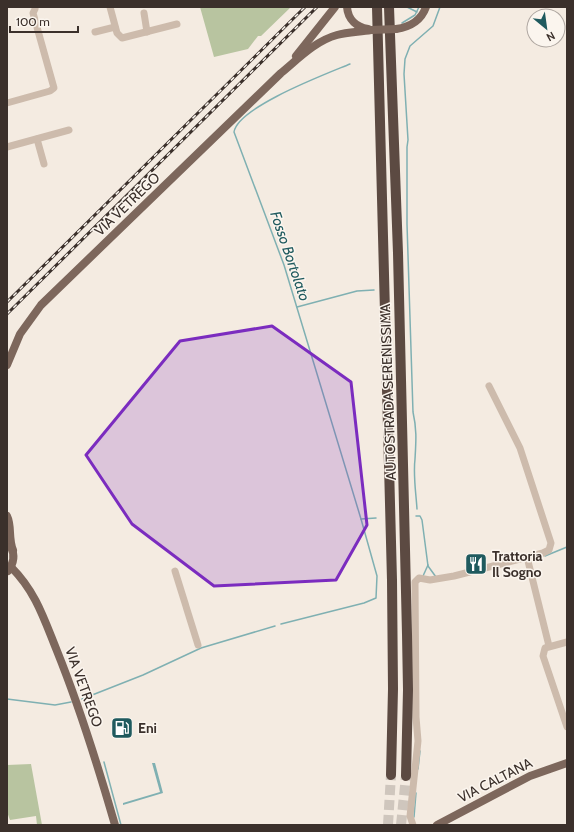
<svg xmlns="http://www.w3.org/2000/svg" width="574" height="832" viewBox="0 0 574 832" font-family="Cabin,sans-serif">
<style>
.green{fill:#b8c4a0}
.water{fill:#7fb0b2}
.lines{fill:none;stroke-linecap:round;stroke-linejoin:round}
.stream{stroke:#7fb0b2;stroke-width:1.5}
.highway-tunnel{stroke:#cfc6bd;stroke-width:10;stroke-dasharray:10 5;stroke-linecap:butt}
.minor{stroke:#cdbbac;stroke-width:7}
.major{stroke:#7d675c;stroke-width:8}
.highway{stroke:#5c4a42;stroke-width:10}
.rail-casing{stroke:#3b302b;stroke-width:3}
.rail{stroke:#fbf5ee;stroke-width:1.5;stroke-dasharray:4.5;stroke-linecap:butt}
.major-bridge{stroke:#7d675c;stroke-width:8}
.marked{fill:#7b2cbf;fill-opacity:0.2;stroke:#7b2cbf;stroke-width:3;stroke-linejoin:round}
.labels{text-anchor:middle;dominant-baseline:central;stroke-width:3;stroke-linejoin:round;paint-order:stroke}
.street-label{font-size:14px;fill:#3b302b;stroke:#fbf5ee}
.poi-label{font-size:14px;font-weight:bold;fill:#3b302b;stroke:#fbf5ee;text-anchor:start}
.water-label{font-size:15px;font-style:italic;fill:#1f5a5e;stroke:#fbf5ee}
</style>
<rect width="100%" height="100%" fill="#f4ebe1"/>
<g class="green">
<polygon points="200,7 291,7 261,36 258,36 248,49 214,57"/>
<polygon points="31,764 42,825 37,825 36,816 10,820 7,812 7,765"/>
</g>
<polygon class="water" points="152,763 155,763 163,793 123,805 123,803 160,792"/>
<g class="lines">
<g class="stream">
<polyline points="407,7 417,12"/>
<polyline points="402,23 415,15 419,7"/>
<path d="M350 64C326 74 238 107 234 132L284 265 361 519"/>
<polyline points="297,307 357,291 374,290"/>
<path d="M417 509C416 493 413 475 415 459 416 441 417 430 413 412L407 224V147L408 140 404 74 405 59 410 46 433 26 440 7"/>
<polyline points="416,516 420,516 422,520 428,566 436,577"/>
<polyline points="545,556 567,547"/>
<polyline points="423,576 428,565"/>
<polyline points="281,624 364,603 376,598 377,576 361,519 376,518"/>
<polyline points="7,699 55,705 71,702"/>
<polyline points="82,699 143,675 201,648 275,626"/>
<polyline points="104,762 121,825"/>
<polyline points="418,769 420,751"/>
<polyline points="414,817 416,793"/>
</g>
<g class="highway-tunnel">
<polyline points="388,825 391,775"/>
<polyline points="401,825 406,776"/>
</g>
<g class="minor">
<polyline points="110,7 117,33 122,38 177,24"/>
<polyline points="144,13 147,32"/>
<polyline points="95,32 115,27"/>
<polyline points="7,103 50,91 54,88 33,13 35,9"/>
<polyline points="37,139 44,164"/>
<polyline points="7,147 69,130"/>
<polyline points="527,557 549,646"/>
<polyline points="175,571 198,645"/>
<polyline points="567,642 545,648 543,656 567,727"/>
<polyline points="413,825 410,816 418,741 416,717 415,582 419,578 430,580 454,576 543,553 549,550 551,543 520,448 489,386"/>
</g>
<g class="major">
<path d="M347 7C348 20 357 27 368 29"/>
<path d="M396 29C410 27 421 21 426 7"/>
<polyline points="296,56 335,7"/>
<path d="M7 365 20 334 41 305 281 73C298 59 315 41 337 35 348 32 360 32 371 30"/>
<path d="M7 516C12 526 8 538 13 550"/>
<path d="M11 567C36 592 44 619 57 651 80 708 98 766 115 825"/>
<path d="M8 571C14 563 15 555 11 547"/>
<polyline points="437,825 530,776 567,763"/>
</g>
<g class="highway">
<polyline points="377,7 392,580 393,689 391,775"/>
<polyline points="389,7 398,253 407,634 408,690 406,776"/>
</g>
<g class="rail-casing">
<g id="rail">
<polyline points="7,302 305,7"/>
<polyline points="7,314 317,7"/>
</g>
</g>
<use href="#rail" class="rail"/>
<polyline class="major-bridge" points="371,30 396,29"/>
</g>
<path class="marked" d="M272 326 351 382 367 525 336 580 214 586 132 524 86 455 180 341Z"/>
<defs>
<g id="restaurant-square" transform="scale(1.15)"><rect x="-9" y="-9" width="18" height="18" rx="4" fill="#1f5a5e" stroke="#fbf5ee"/><path d="M-5-6h1v4h1v-4h1v4h1v-4h1v5L-1.5 .5V6h-2V.5L-5-1ZM5-6V6H3V1.5H1.5Q1.5-4 5-6Z" fill="#fff"/></g>
<g id="fuel-square" transform="scale(1.15)"><rect x="-9" y="-9" width="18" height="18" rx="4" fill="#1f5a5e" stroke="#fbf5ee"/><path d="M-5.5-6h7V0h2V4h1.3V-2.5L3-4.5l.8-.8L6-3V5H2.5V1h-1V6h-7ZM-4.2-4.7v3.2H.2V-4.7Z" fill="#fff"/></g>
</defs>
<g fill-rule="evenodd">
<use href="#restaurant-square" x="476" y="564"/>
<use href="#fuel-square" x="122" y="728"/>
</g>
<g class="labels">
<g class="street-label">
<text transform="translate(127 204) rotate(-44)">VIA VETREGO</text>
<text transform="translate(388 392) rotate(-92)">AUTOSTRADA SERENISSIMA</text>
<text transform="translate(84 687) rotate(70)">VIA VETREGO</text>
<text transform="translate(495 780) rotate(-27)">VIA CALTANA</text>
</g>
<g class="poi-label">
<text x="492" y="556">Trattoria<tspan x="492" dy="16">Il Sogno</tspan></text>
<text x="138" y="728">Eni</text>
</g>
<g class="water-label">
<text transform="translate(290 256) rotate(71)">Fosso Bortolato</text>
</g>
</g>
<rect width="574" height="832" fill="none" stroke="#3b302b" stroke-width="16"/>
<g transform="translate(546 28) rotate(151)"><circle r="19" fill="#fbf5ee" stroke="#aea6a0"/>
<path d="M0-3L7 15L0 10L-7 15Z" fill="#1f5a5e"/>
<text y="-6" font-size="11" font-weight="bold" text-anchor="middle" fill="#3b302b">N</text>
</g>
<path d="M10 26v6h68v-6" fill="none" stroke="#3b302b" stroke-width="2"/>
<text x="16" y="26" font-size="12" fill="#3b302b" stroke="#fbf5ee" stroke-width="3" paint-order="stroke">100 m</text>
</svg>
